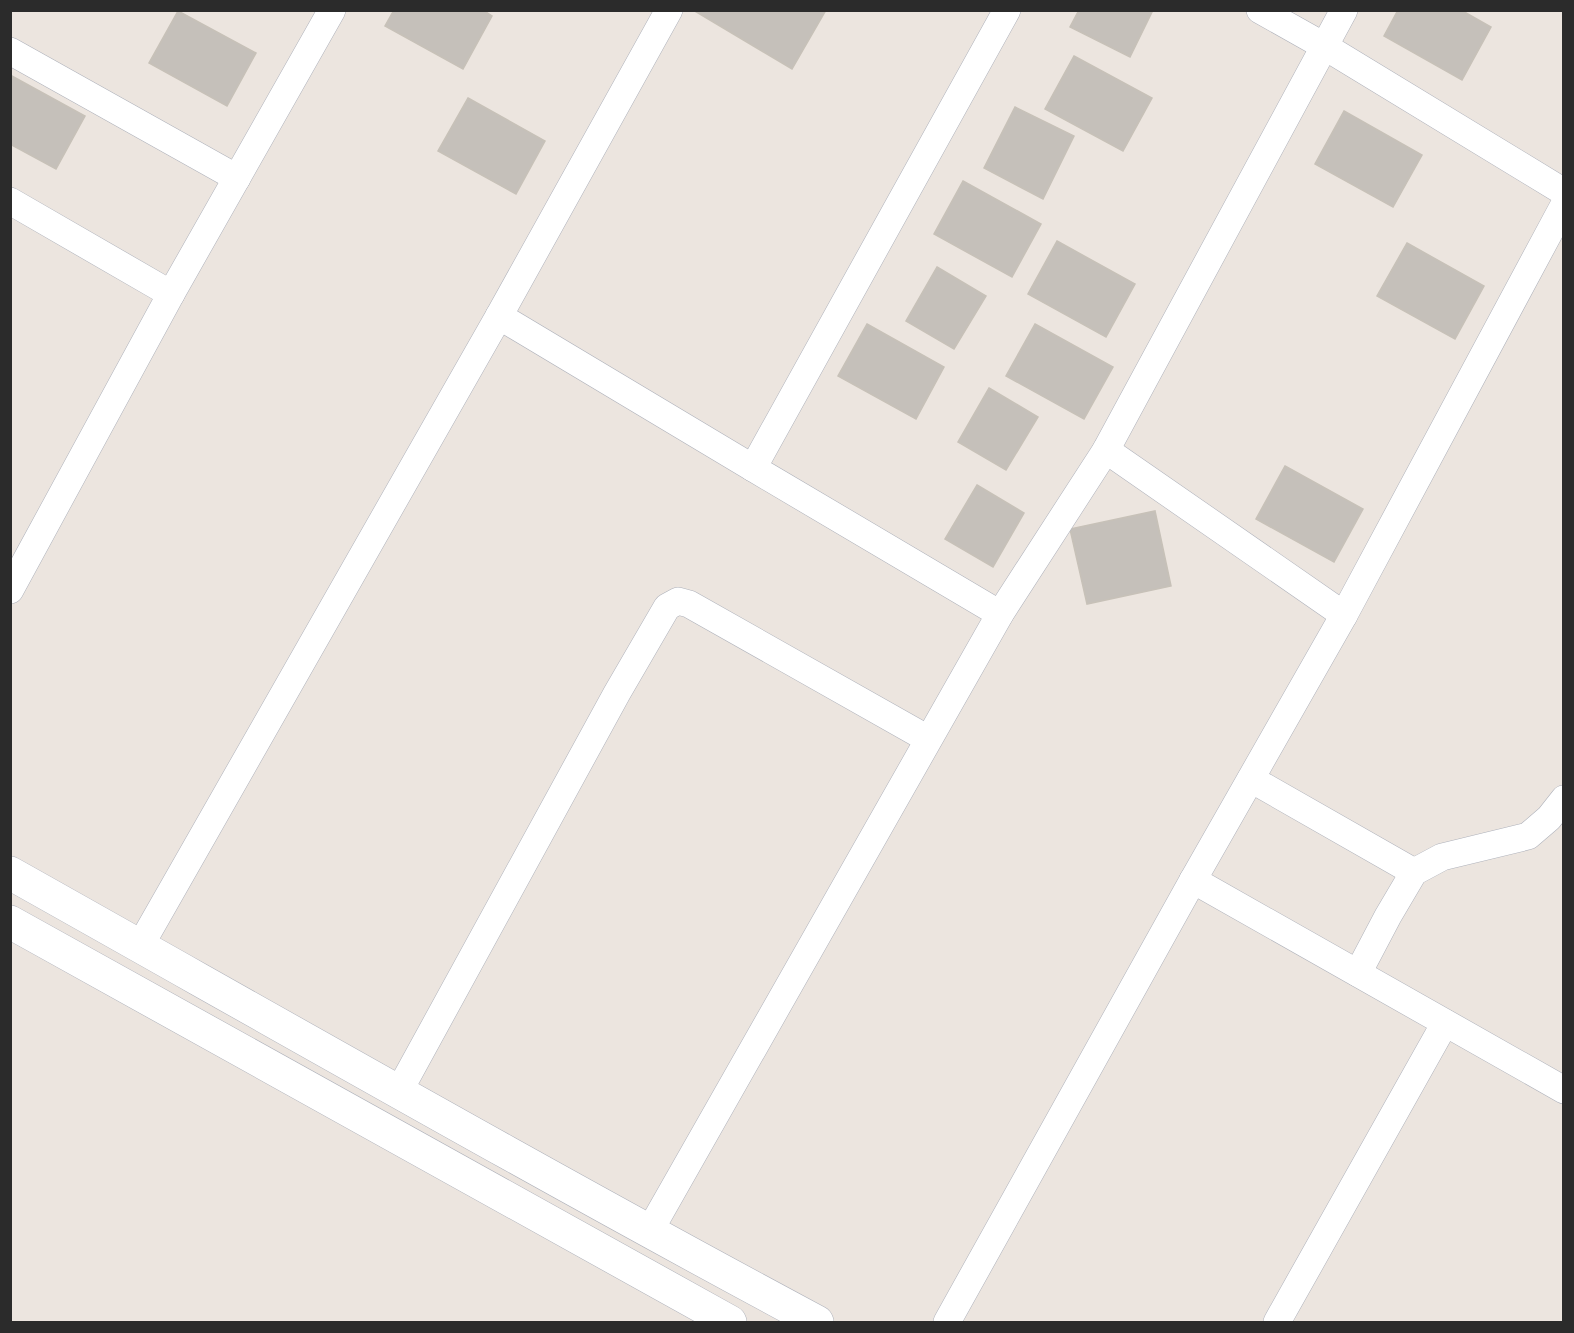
<svg xmlns="http://www.w3.org/2000/svg" width="1574" height="1333" viewBox="0 0 1574 1333" font-family="'Work Sans',sans-serif">
<style>
.building{fill:#c5c0ba;stroke:#c7c1b8;stroke-width:1.5}
.lines{fill:none;stroke-linecap:round;stroke-linejoin:round}
.minor-casing{stroke:#afb2bb;stroke-width:28}
.tertiary-casing{stroke:#afb2bb;stroke-width:34}
.minor{stroke:#fff;stroke-width:27}
.tertiary{stroke:#fff;stroke-width:33}
</style>
<rect width="100%" height="100%" fill="#ece5df"/>
<g class="building">
<polygon points="394,10 483,10 492,16 463,69 385,26"/>
<polygon points="693,10 826,10 792,69"/>
<polygon points="1079,10 1153,10 1130,57 1070,27"/>
<polygon points="1398,10 1461,10 1491,27 1462,80 1384,36"/>
<polygon points="178,11 256,53 227,106 149,63"/>
<polygon points="1074,56 1152,98 1123,151 1045,109"/>
<polygon points="10,75 85,116 56,169 10,144"/>
<polygon points="468,98 545,141 516,194 438,151"/>
<polygon points="1015,107 1074,136 1043,199 984,168"/>
<polygon points="1344,111 1422,155 1393,207 1315,164"/>
<polygon points="963,181 1041,224 1012,277 934,234"/>
<polygon points="1057,241 1135,284 1106,337 1028,294"/>
<polygon points="1407,243 1484,286 1455,339 1377,296"/>
<polygon points="937,267 986,296 954,349 906,321"/>
<polygon points="867,324 944,367 916,419 838,376"/>
<polygon points="1035,324 1113,367 1084,419 1006,376"/>
<polygon points="989,388 1038,417 1006,470 958,442"/>
<polygon points="1285,466 1363,509 1334,562 1256,519"/>
<polygon points="977,485 1024,513 993,567 945,539"/>
<polygon points="1155,511 1171,586 1087,604 1070,529"/>
</g>
<g class="lines">
<g class="minor-casing">
<g id="minor">
<polyline points="1260,10 1324,46 1564,192"/>
<polyline points="10,51 237,178"/>
<polyline points="10,201 171,294"/>
<polyline points="499,316 753,468 1000,614"/>
<polyline points="1106,450 1344,615"/>
<polyline points="753,468 1007,10"/>
<polyline points="10,590 171,294 332,10"/>
<polyline points="1251,779 1414,872"/>
<polyline points="1193,880 1564,1090"/>
<polyline points="140,946 499,316 669,10"/>
<polyline points="1358,973 1388,916 1414,872 1442,857 1528,836 1549,818 1564,799"/>
<polyline points="398,1093 617,693 667,607 678,601 689,604 928,739"/>
<polyline points="649,1232 1000,614 1106,450 1344,10"/>
<polyline points="947,1322 1193,880 1344,615 1564,205"/>
<polyline points="1277,1322 1445,1023"/>
</g>
</g>
<g class="tertiary-casing">
<g id="tertiary">
<path d="M10 873C279 1024 546 1177 817 1322"/>
<polyline points="10,922 730,1322"/>
</g>
</g>
<use href="#minor" class="minor"/>
<use href="#tertiary" class="tertiary"/>
</g>
<rect width="1574" height="1333" fill="none" stroke="#2b2b2b" stroke-width="24"/>
</svg>
